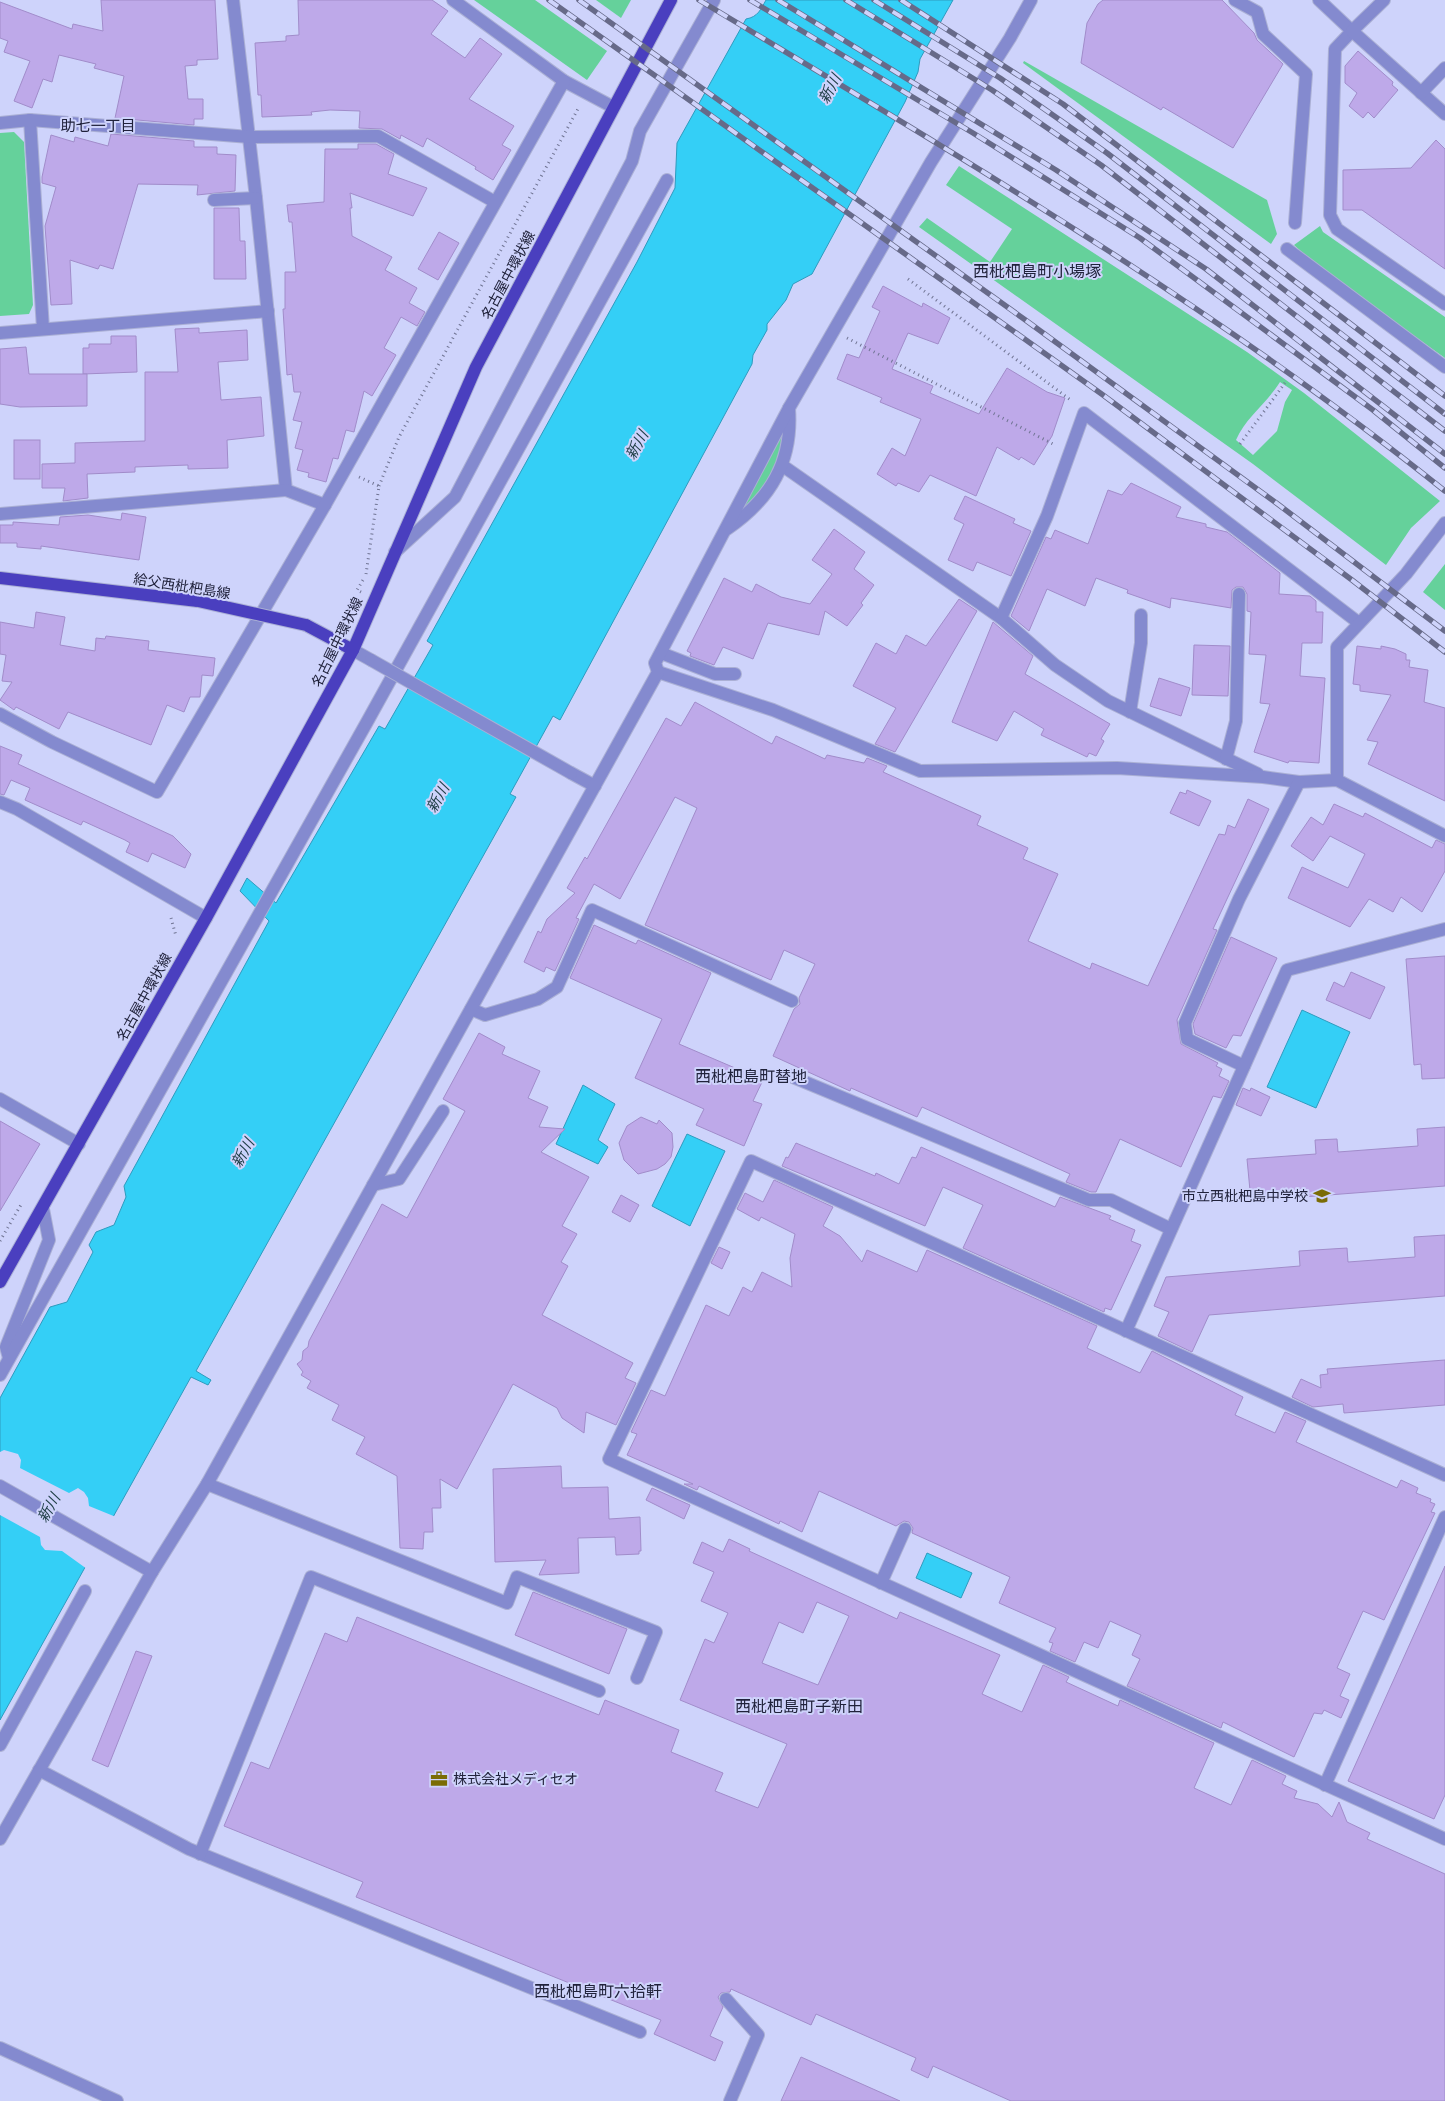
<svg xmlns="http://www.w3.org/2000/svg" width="1445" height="2101" viewBox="0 0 1445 2101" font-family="'DM Sans','Noto Sans JP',sans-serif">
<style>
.green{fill:#65d19b;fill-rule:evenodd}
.water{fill:#34cff6;stroke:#2e9bbe}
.pier{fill:#ced3fb}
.building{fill:#bea9e9;stroke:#a18cca;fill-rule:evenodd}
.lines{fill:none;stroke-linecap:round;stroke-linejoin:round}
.minor-casing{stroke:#abb0d5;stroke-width:14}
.major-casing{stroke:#abb0d5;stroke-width:14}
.path{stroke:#707493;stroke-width:3;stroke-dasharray:1 4;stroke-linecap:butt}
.minor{stroke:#848acf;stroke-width:12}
.major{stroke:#4a3fbf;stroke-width:12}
.rail-casing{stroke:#676a89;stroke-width:5.5}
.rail{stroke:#ced3fb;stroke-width:4;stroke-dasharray:11;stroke-linecap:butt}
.minor-bridge-casing{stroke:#abb0d5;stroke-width:14;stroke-linecap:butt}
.major-bridge-casing{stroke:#abb0d5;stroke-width:14;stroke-linecap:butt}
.minor-bridge{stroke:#848acf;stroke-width:12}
.major-bridge{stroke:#4a3fbf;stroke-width:12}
.labels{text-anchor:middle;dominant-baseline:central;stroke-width:4;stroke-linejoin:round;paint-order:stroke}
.street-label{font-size:14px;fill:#20223b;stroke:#ced3fb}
.poi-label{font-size:14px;fill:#20223b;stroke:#ced3fb;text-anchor:end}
.water-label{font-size:15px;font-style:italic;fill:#224049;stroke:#ced3fb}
.neighbourhood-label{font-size:15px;fill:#20223b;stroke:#ced3fb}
.quarter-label{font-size:16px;fill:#20223b;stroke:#ced3fb}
</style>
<rect width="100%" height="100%" fill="#ced3fb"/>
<g class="green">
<polygon points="474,0 535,0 607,51 587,80"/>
<polygon points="596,0 631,0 621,18"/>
<polygon points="1024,61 1267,200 1277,234 1271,244 1023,63"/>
<polygon points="14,132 24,142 33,305 29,314 0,316 0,133"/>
<path d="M959 166 1247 352 1304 393 1440 501 1411 528 1386 565 1253 464 919 227 927 218 990 262 1012 229 946 185ZM1280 382 1292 390 1285 402 1277 431 1253 455 1236 440C1246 417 1267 403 1280 382Z"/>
<polygon points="1320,226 1323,232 1445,317 1445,358 1323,271 1294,245"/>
<path d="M786 427C779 470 771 481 741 512Z"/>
<polygon points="1445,564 1445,610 1423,592"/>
</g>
<g class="water">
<path d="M766 0H953L920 59 918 72 905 102 812 274 793 284 786 300 767 324V330L753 355 752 364 560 720 553 716 510 794 516 797 196 1371 211 1380 208 1385 191 1377 0 1720V1398L50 1307 67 1302 93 1252 89 1245 96 1232 114 1225 126 1197 124 1186 269 921 240 891 247 878 276 903 379 726 385 729 433 645 427 641 637 262 675 188 677 143 746 19C758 17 761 9 766 0Z"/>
<polygon points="1302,1010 1350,1032 1316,1108 1267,1087"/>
<polygon points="583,1085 615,1104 598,1140 608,1147 598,1164 556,1144"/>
<polygon points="687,1134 725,1151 690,1226 652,1206"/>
<polygon points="927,1553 972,1573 961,1598 916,1578"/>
</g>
<polygon class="pier" points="4,1450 18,1454 21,1460 20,1468 69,1493 78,1488 84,1492 88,1498 89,1506 116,1517 87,1569 62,1551 45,1550 41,1545 40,1537 0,1515 0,1452"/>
<g class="building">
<polygon points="101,0 215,0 218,59 197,60 197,65 185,66 188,99 203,99 203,119 194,119 194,125 115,118 124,76 94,68 96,64 59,55 52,82 43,79 32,108 14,101 30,61 4,52 8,41 0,38 0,2 72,29 73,24 103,31"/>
<polygon points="298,0 432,0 448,11 431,34 465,58 480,38 502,54 469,99 514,126 502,145 511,150 493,180 475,169 476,167 427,138 423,147 401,135 400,139 382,129 359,128 360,111 330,110 311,112 312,115 262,117 261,95 258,95 255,43 286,41 286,36 299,35"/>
<polygon points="1103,0 1222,0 1254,33 1257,40 1283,64 1233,148 1163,107 1161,110 1081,63 1087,23 1098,4"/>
<polygon points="1358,51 1393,82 1392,85 1398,90 1374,118 1368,112 1363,118 1349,106 1357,93 1345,83 1345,66"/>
<polygon points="111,134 194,141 194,147 217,147 217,154 236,155 235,191 197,195 198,185 138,184 113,269 100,265 98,269 70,260 72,304 51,305 45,226 56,187 42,183 42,177 51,135 74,142 75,137 108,146"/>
<polygon points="1436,140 1445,149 1445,269 1362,210 1343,210 1343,170 1411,168"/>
<polygon points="358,144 376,144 394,154 388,174 427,188 413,216 350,193 352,208 350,208 352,236 392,257 385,270 417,288 409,303 425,312 417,326 401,317 384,348 396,355 372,396 364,391 354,432 346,430 338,459 333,458 326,482 308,477 309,473 297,470 303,450 295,448 302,422 293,420 301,392 294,392 292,374 287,375 283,309 285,309 285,272 296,272 292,222 289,222 287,205 324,202 325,149 358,149"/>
<polygon points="214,208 239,208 240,241 245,241 246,279 214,279"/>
<polygon points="439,232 459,243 438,280 418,269"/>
<polygon points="883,286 922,307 923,303 950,318 938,344 908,333 892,369 933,386 930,393 979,414 1007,368 1047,392 1065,398 1052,436 1034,465 1021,457 1019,460 997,447 976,496 930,475 919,492 898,483 896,486 877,474 892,448 905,456 921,419 880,402 882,398 837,379 847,354 859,358 880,311 872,307"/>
<polygon points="199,328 199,333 247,330 248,360 218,362 221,400 261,397 264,436 227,440 228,468 188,469 188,465 135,467 135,472 87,474 88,498 63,501 65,488 42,488 42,464 75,463 75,443 145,441 145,372 178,372 175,329"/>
<polygon points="111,336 136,336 137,372 83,374 83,348 89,348 89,344 111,344"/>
<polygon points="26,347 29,374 87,374 87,406 20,407 0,404 0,349"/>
<rect x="14" y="440" width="26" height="39"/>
<polygon points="1131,483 1181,507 1176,517 1206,524 1206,527 1227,532 1280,573 1279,594 1310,596 1316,601 1316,612 1323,612 1322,643 1302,643 1300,676 1325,678 1319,763 1289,761 1288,763 1254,752 1270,704 1260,703 1266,655 1249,654 1251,612 1247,611 1247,594 1243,587 1236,587 1232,590 1231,608 1171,598 1170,608 1127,593 1128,590 1096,578 1085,606 1047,589 1029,631 1011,616 1046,537 1051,539 1055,530 1088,544 1108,490 1122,495"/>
<polygon points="965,496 1015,519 1013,523 1031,531 1011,576 977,562 973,571 948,560 964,524 954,519"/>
<polygon points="122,513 146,517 139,560 41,546 41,549 17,547 17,543 0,543 0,525 13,525 13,522 59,525 60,517 88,515 121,520"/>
<polygon points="834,529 865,552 854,569 874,585 861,603 863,605 847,626 825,611 819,635 768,623 753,659 723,647 714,665 690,656 691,653 687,651 724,578 752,592 756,584 781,597 810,604 832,574 812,560"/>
<polygon points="959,599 977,611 895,752 875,744 896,708 853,686 876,643 896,654 906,635 926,646"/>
<polygon points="36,612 65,617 60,645 95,651 96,638 105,639 106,636 149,641 148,650 215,658 213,676 202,675 200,697 190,697 184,712 167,705 151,745 68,712 59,729 16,707 14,710 0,700 12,682 2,681 6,655 0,654 0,622 34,628"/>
<polygon points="993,622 1033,656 1025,674 1110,724 1101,739 1104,741 1096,756 1089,753 1087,757 1041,735 1044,729 1014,711 997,741 952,722"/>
<polygon points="1194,645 1230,646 1228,696 1192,695"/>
<polygon points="1357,646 1381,649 1381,646 1395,649 1406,654 1406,660 1410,660 1409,667 1428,670 1424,702 1445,708 1445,801 1368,764 1378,742 1367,740 1391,695 1360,691 1360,685 1353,684"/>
<polygon points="1159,678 1190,688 1181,716 1150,706"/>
<polygon points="695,702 772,744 776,736 825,759 827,755 864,763 867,758 887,766 883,772 981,816 977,825 1028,848 1023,859 1058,874 1028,941 1090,969 1092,963 1148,986 1219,834 1225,835 1228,825 1235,828 1248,799 1269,809 1213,929 1217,930 1177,1020 1181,1044 1218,1063 1216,1066 1222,1069 1219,1076 1229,1081 1221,1098 1213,1096 1181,1167 1120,1139 1096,1192 1091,1192 1066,1182 1070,1174 922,1107 917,1117 851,1088 850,1091 773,1056 794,1009 800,1004 799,998 815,964 784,950 771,980 645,925 697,808 675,797 620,899 594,884 576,918 579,919 555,971 546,967 544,972 524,962 538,931 541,933 547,919 575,893 567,888 585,857 587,859 666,718 681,726"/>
<polygon points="0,746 22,755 18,764 173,836 191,854 185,868 152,853 148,862 126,852 130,843 125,840 83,821 81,825 25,800 30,788 11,780 4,795 0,794"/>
<polygon points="1187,790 1211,801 1199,826 1170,813 1180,792 1186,794"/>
<polygon points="1334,804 1363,817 1365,813 1432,848 1436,840 1445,844 1445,871 1422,912 1401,897 1393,912 1369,899 1350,927 1288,898 1302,867 1348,888 1365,854 1330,836 1313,861 1291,846 1311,817 1323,825"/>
<polygon points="594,925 636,944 638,940 711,973 679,1044 763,1080 753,1101 762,1104 744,1146 696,1125 704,1109 635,1078 662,1019 570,978"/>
<polygon points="1231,937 1277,958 1241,1036 1233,1035 1226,1048 1195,1034 1193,1024"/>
<polygon points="1445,956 1445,1078 1422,1079 1421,1064 1414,1065 1406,959"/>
<polygon points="1351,972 1385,987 1370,1019 1326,1000 1334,982 1344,987"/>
<polygon points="479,1033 505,1047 502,1054 540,1071 528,1098 548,1107 539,1127 565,1129 541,1152 589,1177 562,1226 577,1234 561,1262 568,1266 542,1315 633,1363 625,1378 636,1383 616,1425 586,1412 584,1433 562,1418 557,1408 513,1384 457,1489 440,1479 441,1508 432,1508 433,1532 424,1532 423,1549 400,1548 397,1476 356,1454 365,1437 332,1420 339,1405 307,1388 311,1381 301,1375 303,1372 297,1364 302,1360 303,1351 308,1347 309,1341 382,1204 407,1218 465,1111 443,1099"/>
<polygon points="1243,1088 1250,1091 1251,1088 1270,1097 1261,1116 1236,1105"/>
<polygon points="641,1117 657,1124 659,1120 672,1133 673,1147 671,1157 665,1164 657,1169 638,1174 624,1160 619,1143 627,1126"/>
<polygon points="0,1121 40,1144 0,1211"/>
<polygon points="1445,1127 1445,1186 1251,1201 1247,1159 1316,1154 1315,1140 1337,1139 1338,1152 1418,1146 1417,1129"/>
<polygon points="796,1143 875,1176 876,1173 899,1184 912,1157 916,1158 921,1147 1055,1207 1060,1197 1111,1216 1109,1219 1135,1230 1131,1241 1141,1245 1111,1310 1105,1308 1104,1312 963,1248 983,1205 943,1187 925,1226 782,1166 786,1157 788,1158"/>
<polygon points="774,1180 833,1207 823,1226 840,1236 862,1262 867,1250 917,1272 927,1250 1097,1326 1087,1348 1140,1373 1152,1351 1243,1397 1235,1415 1275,1433 1285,1412 1306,1421 1296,1442 1397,1488 1401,1480 1418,1488 1416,1493 1431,1499 1430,1502 1435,1504 1431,1512 1435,1513 1384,1620 1363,1611 1337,1668 1350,1674 1340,1696 1349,1700 1341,1718 1324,1710 1322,1714 1314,1713 1294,1757 1223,1722 1221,1728 1127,1686 1140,1659 1132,1655 1141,1635 1110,1621 1098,1648 1084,1642 1075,1662 1050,1651 1053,1643 1049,1642 1056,1628 999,1603 1010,1577 912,1533 913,1528 909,1522 904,1521 896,1526 819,1491 802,1532 780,1521 779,1524 699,1486 697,1490 684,1484 693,1484 627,1455 637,1434 631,1432 651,1390 665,1396 706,1305 729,1316 743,1287 752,1292 762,1272 792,1287 790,1258 795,1234 761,1217 759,1221 737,1209 745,1193 763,1202"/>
<polygon points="621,1195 639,1205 630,1222 612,1212"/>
<polygon points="1445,1235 1445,1296 1209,1315 1192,1352 1158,1336 1169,1312 1154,1306 1166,1277 1300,1266 1299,1251 1347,1248 1348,1262 1415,1257 1414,1237"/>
<polygon points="719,1247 730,1252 722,1269 711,1263"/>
<polygon points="1445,1360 1445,1405 1344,1413 1343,1404 1313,1407 1292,1397 1301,1379 1321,1388 1320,1375 1328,1374 1327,1369"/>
<polygon points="561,1466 562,1488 608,1487 609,1519 640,1517 641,1551 639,1551 639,1554 616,1555 615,1537 578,1538 579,1573 539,1575 546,1560 495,1562 493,1469"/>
<polygon points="652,1488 690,1505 684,1519 646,1500"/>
<path d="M729 1539 750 1549 749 1551 897 1619 900 1612 1000 1655 982 1694 1022 1712 1043 1665 1069 1677 1066 1682 1118 1706 1120 1700 1214 1743 1194 1788 1231 1805 1252 1760 1286 1776 1282 1784 1297 1791 1294 1798 1318 1804 1332 1817 1339 1802 1347 1822 1370 1833 1367 1839 1445 1874V2101H1011L933 2066 928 2078 911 2070 916 2058 816 2014 811 2025 731 1989 730 1992 721 1993 718 1997 723 2007 710 2036 723 2042 715 2061 654 2034 661 2020 356 1897 363 1882 224 1826 251 1762 269 1769 325 1633 347 1642 357 1617 599 1715 605 1700 679 1730 671 1752 723 1773 715 1791 758 1808 787 1744 680 1700 705 1639 714 1643 728 1613 701 1601 714 1572 693 1563 702 1542 723 1552ZM817 1602 849 1616 818 1685 762 1663 779 1622 803 1633Z"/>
<polygon points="1445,1566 1445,1795 1434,1819 1348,1781"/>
<polygon points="533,1592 627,1629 609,1674 515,1635"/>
<polygon points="136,1651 152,1656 108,1767 92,1760"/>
<polygon points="801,2057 900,2101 781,2101"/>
</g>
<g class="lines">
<g class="minor-casing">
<g id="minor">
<polyline points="233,0 256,198 286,490 325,505"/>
<polyline points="453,0 564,81 613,107"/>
<polyline points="1235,0 1257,12 1263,34 1306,74 1295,223"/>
<polyline points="1319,0 1352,31 1335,49 1330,215 1337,229 1445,304"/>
<polyline points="1384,0 1352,31 1445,114"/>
<polyline points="1421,93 1445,68"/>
<polyline points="30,120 43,329"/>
<polyline points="0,123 30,120 250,137 378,136 495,202"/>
<polyline points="214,200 256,198"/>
<polyline points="1287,249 1445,367"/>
<polyline points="0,333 268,311"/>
<polyline points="783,466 1001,618 1055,665 1108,701 1258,774"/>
<polyline points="0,514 286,490"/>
<path d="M727 529C771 499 793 461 789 408"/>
<polyline points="395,552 455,497 632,161 640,131 714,0"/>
<polyline points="1001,618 1047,516 1084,413 1359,623"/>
<polyline points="353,650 371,660"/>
<polyline points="661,653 715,674 735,674"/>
<polyline points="658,672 773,710 920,771 1117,768 1263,777 1299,782 1337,780 1445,836"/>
<polyline points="1130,712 1141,643 1141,615"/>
<polyline points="0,714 52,742 157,792 325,505 564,81"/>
<polyline points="1226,759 1236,721 1239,594"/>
<polyline points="571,773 595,786"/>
<polyline points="1337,780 1337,647 1406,574 1445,523"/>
<polyline points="0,802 17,809 206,918"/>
<polyline points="471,1009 485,1015 538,999 557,987 592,910 792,1001"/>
<polyline points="1244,1066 1187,1039 1185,1023 1239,899 1299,782"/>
<polyline points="788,1075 1089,1200 1111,1200 1171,1229"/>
<polyline points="0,1099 79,1144"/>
<polyline points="373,1185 399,1179 443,1111"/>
<polyline points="1126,1331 1287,970 1445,929"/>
<polyline points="9,1358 6,1347 49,1240 43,1209"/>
<polyline points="0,1375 367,722 667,180"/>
<polyline points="1445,1475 751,1161 609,1459 1445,1839"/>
<polyline points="207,1484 507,1603 517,1577 656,1632 637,1678"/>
<polyline points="0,1486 152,1572"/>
<polyline points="881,1583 905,1529"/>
<polyline points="0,1745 85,1591"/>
<polyline points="39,1770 189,1849 640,2032"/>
<polyline points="1325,1785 1445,1517"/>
<polyline points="0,1839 152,1572 207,1484 658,672 655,663 789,408 931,162 1010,38 1031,0"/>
<polyline points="200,1854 311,1577 599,1691"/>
<polyline points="726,1999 758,2035 730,2101"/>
<polyline points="0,2048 117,2101"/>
</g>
</g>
<g class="major-casing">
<g id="major">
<polyline points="0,578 198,601"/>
<polyline points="306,625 353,650"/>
<polyline points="0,1282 206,918 353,650 476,367 671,0"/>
</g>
</g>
<g class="path">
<polyline points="908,279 1072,401"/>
<polyline points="847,338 1055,445"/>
<polyline points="1240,444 1285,383"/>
<polyline points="359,477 379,486 366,574"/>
<polyline points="379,486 399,437 579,107"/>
<polyline points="361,592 357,590 363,580"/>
<polyline points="171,918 176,936"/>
<polyline points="0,1241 22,1203"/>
</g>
<use href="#minor" class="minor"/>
<use href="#major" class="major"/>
<g class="rail-casing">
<g id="rail">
<polyline points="549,0 1103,395 1352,580 1445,652"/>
<polyline points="579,0 1024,319 1279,505 1445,631"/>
<path d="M699 0C954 153 1212 304 1445 491"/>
<polyline points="750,0 973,133 1140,238 1373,410 1445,468"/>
<polyline points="778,0 1056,170 1206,269 1445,454"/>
<polyline points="846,0 992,90 1101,165 1445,431"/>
<polyline points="874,0 1000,78 1107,153 1445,414"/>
<polyline points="901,0 1063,104 1445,396"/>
</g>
</g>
<use href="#rail" class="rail"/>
<g class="minor-bridge-casing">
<polyline id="minor-bridge" points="371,660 571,773"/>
</g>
<g class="major-bridge-casing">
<polyline id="major-bridge" points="198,601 306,625"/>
</g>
<use href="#minor-bridge" class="minor-bridge"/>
<use href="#major-bridge" class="major-bridge"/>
</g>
<defs>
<g id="school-bare" transform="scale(1.35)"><path d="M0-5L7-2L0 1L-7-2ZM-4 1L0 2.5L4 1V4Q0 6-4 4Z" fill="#7a6c05" stroke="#ced3fb" stroke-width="2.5" paint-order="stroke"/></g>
<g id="office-bare" transform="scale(1.35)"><path d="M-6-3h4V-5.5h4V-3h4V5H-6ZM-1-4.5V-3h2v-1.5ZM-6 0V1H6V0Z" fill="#7a6c05" stroke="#ced3fb" stroke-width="2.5" paint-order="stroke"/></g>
</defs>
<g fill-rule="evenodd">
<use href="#school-bare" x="1322" y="1196"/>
<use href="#office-bare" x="439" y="1779"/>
</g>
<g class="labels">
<g class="street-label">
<text transform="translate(508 275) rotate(-62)">名古屋中環状線</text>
<text transform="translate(182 586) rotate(9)">給父西枇杷島線</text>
<text transform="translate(337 642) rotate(-64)">名古屋中環状線</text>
<text transform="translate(144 997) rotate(-61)">名古屋中環状線</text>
</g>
<g class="poi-label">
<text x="1308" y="1196">市立西枇杷島中学校</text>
<text x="453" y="1779" text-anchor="start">株式会社メディセオ</text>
</g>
<g class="water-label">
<text transform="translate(830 89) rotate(-62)">新川</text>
<text transform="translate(637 445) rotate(-61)">新川</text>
<text transform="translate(438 798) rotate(-61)">新川</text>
<text transform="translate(243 1153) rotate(-61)">新川</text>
<text transform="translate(49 1508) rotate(-61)">新川</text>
</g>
<g class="neighbourhood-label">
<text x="98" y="126">助七一丁目</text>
</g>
<g class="quarter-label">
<text x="1037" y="271">西枇杷島町小場塚</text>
<text x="751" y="1076">西枇杷島町替地</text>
<text x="799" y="1706">西枇杷島町子新田</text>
<text x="598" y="1991">西枇杷島町六拾軒</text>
</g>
</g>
</svg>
